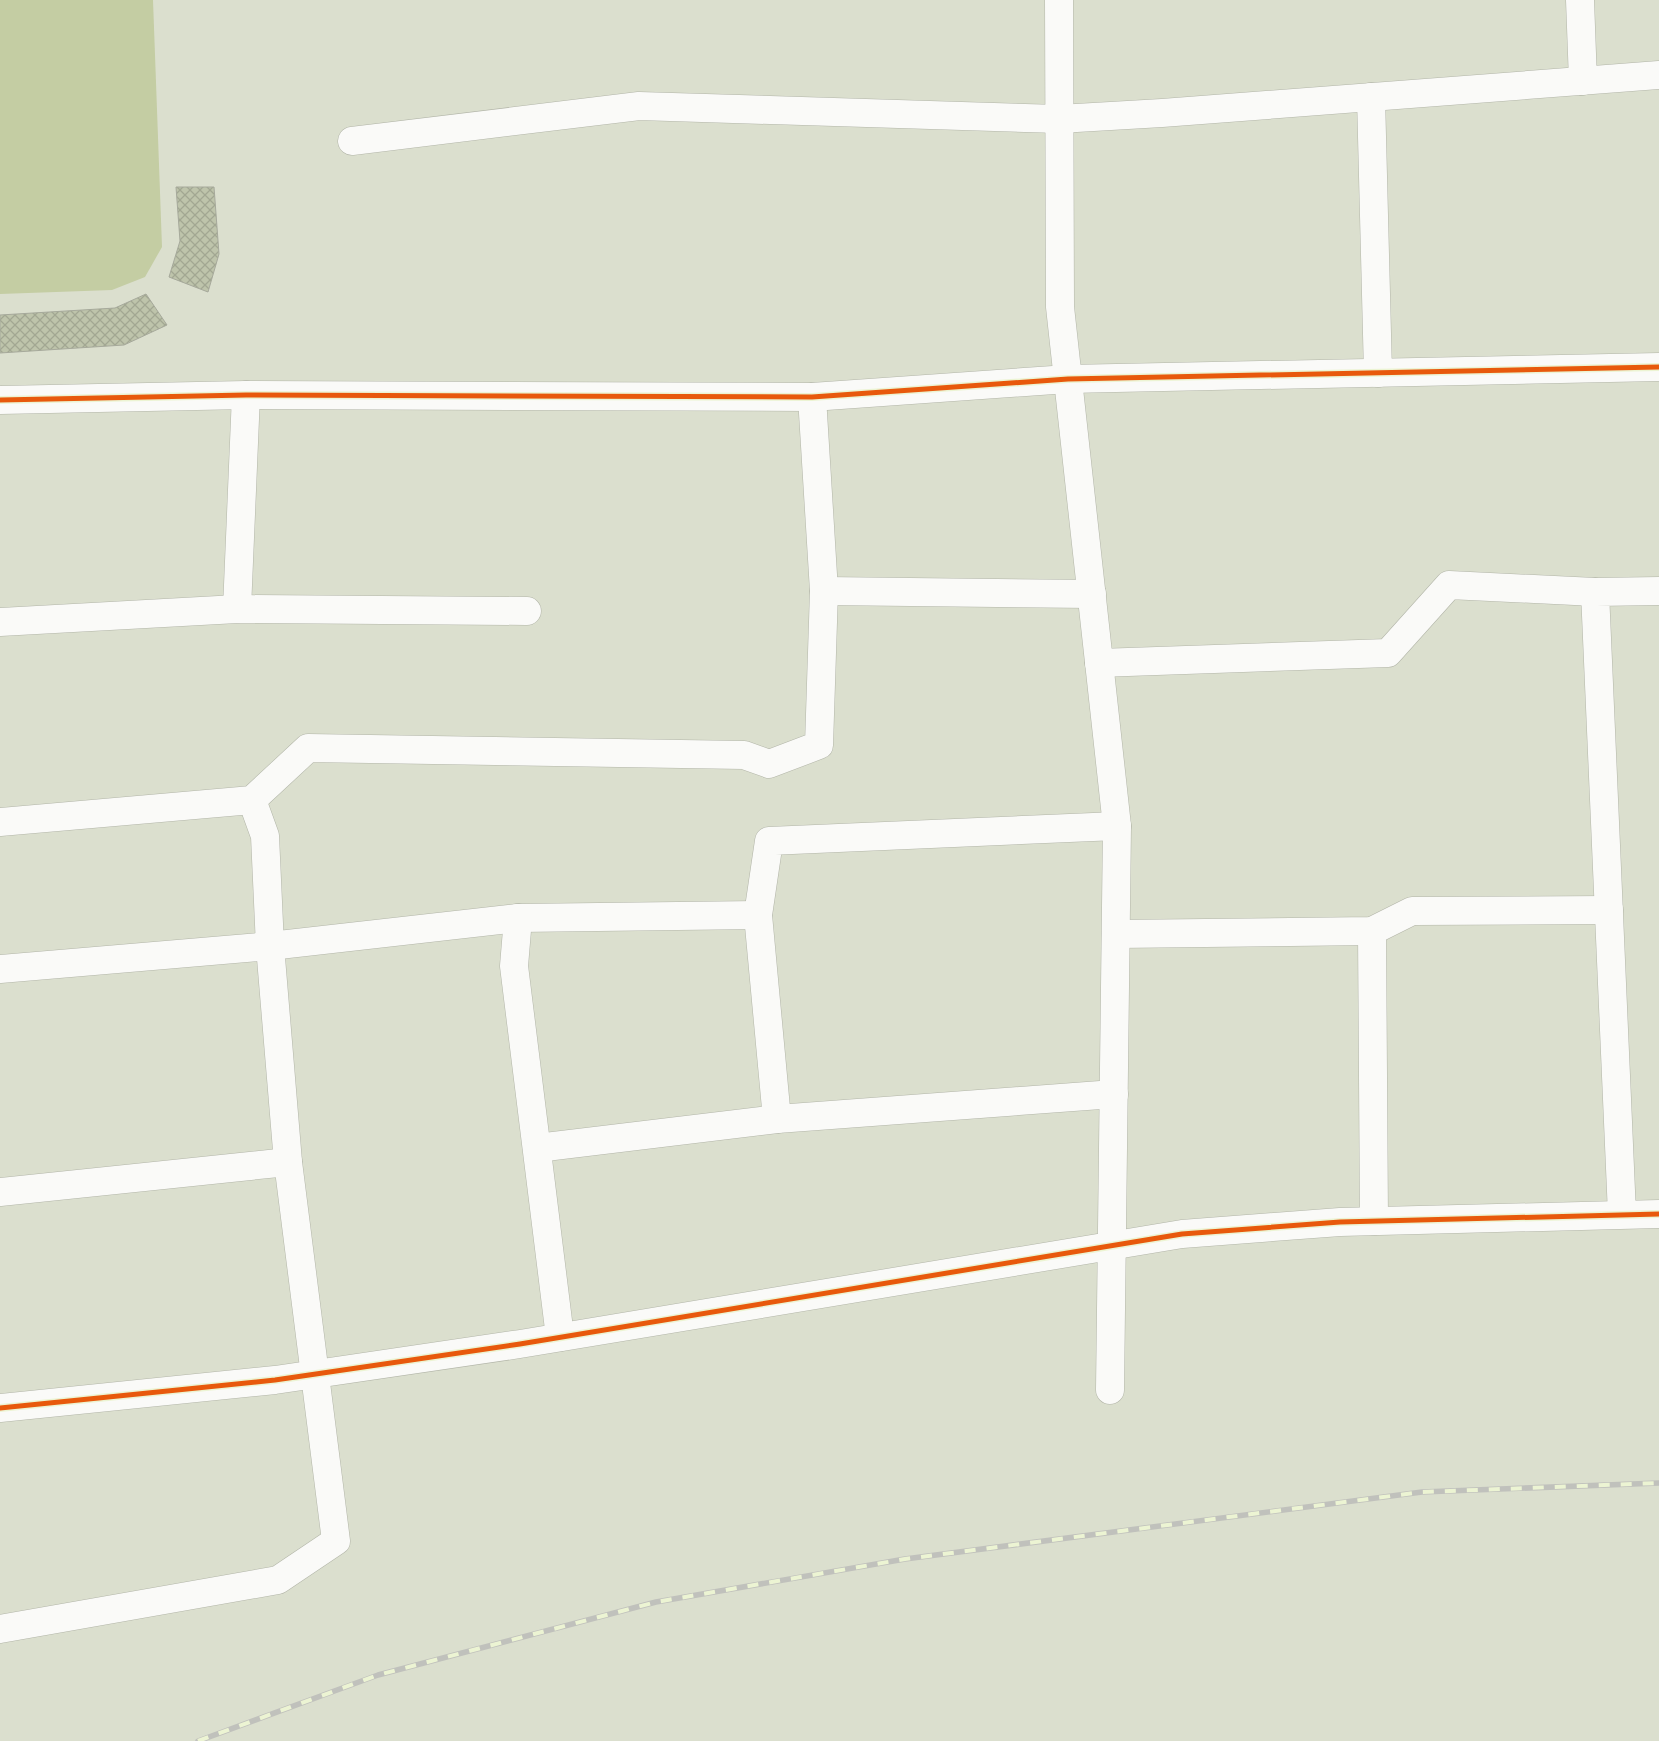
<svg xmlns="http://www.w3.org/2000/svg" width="1659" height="1741" viewBox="0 0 1659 1741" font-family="Inter,sans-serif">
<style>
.grass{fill:#c4cda3}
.building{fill:url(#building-cross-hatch);stroke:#a6a99b}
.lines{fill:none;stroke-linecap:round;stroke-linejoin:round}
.minor-casing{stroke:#b2b5a8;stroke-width:29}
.minor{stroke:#fafaf8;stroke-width:28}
.rail-casing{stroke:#c0c1bc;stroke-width:5.5}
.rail{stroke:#ecf4d3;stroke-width:4;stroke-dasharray:11;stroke-linecap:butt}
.cycleway-casing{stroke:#ecf4d3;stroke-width:8}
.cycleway{stroke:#e8590c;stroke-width:5}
</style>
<defs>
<pattern id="building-cross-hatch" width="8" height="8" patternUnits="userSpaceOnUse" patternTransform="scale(1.25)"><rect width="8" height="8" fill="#bec4ab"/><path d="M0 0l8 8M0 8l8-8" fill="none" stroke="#a2a792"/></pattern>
</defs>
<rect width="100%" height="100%" fill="#dbdfce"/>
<polygon class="grass" points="0,0 153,0 162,247 145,277 112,290 0,294"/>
<g class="building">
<polygon points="176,187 214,187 219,254 208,292 169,277 180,241"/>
<polygon points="146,294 167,325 124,345 0,353 0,315 115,308"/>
</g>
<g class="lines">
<g class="minor-casing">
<g id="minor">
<polyline points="1059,0 1060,307 1117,826 1110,1390"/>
<polyline points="1580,0 1583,81"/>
<polyline points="1371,97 1378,373"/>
<polyline points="352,141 639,106 1059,119 1162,113 1659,75"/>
<polyline points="0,400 246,395 812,397 1068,379 1659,367"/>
<polyline points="824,591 1092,594"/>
<polyline points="237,609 246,395"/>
<polyline points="0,622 237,609 527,611"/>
<polyline points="1099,663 1388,653 1449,585 1595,592"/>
<polyline points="0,822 252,800 308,748 744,755 769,764 819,745 824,591 812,397"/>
<polyline points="518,918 514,966 560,1337"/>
<polyline points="1372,931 1374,1221"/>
<polyline points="1116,934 1372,931 1412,911 1609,910"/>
<polyline points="0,969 270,946 518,918 758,915"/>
<polyline points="777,1119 758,915 769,841 1117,826"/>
<polyline points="537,1148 777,1119 1114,1094"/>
<polyline points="0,1192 288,1162"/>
<polyline points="1622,1214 1595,592 1659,591"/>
<polyline points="0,1408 275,1380 520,1344 1182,1234 1340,1222 1659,1214"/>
<polyline points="0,1629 278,1580 336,1541 288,1162 270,946 265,836 252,800"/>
</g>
</g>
<use href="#minor" class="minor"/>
<g class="rail-casing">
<polyline id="rail" points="198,1741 378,1675 656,1602 905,1559 1422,1492 1659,1483"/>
</g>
<use href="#rail" class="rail"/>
<g class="cycleway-casing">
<g id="cycleway">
<polyline points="0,400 246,395 812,397 1068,379 1659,367"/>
<polyline points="0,1408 275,1380 520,1344 1182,1234 1340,1222 1659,1214"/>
</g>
</g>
<use href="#cycleway" class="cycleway"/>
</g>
</svg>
